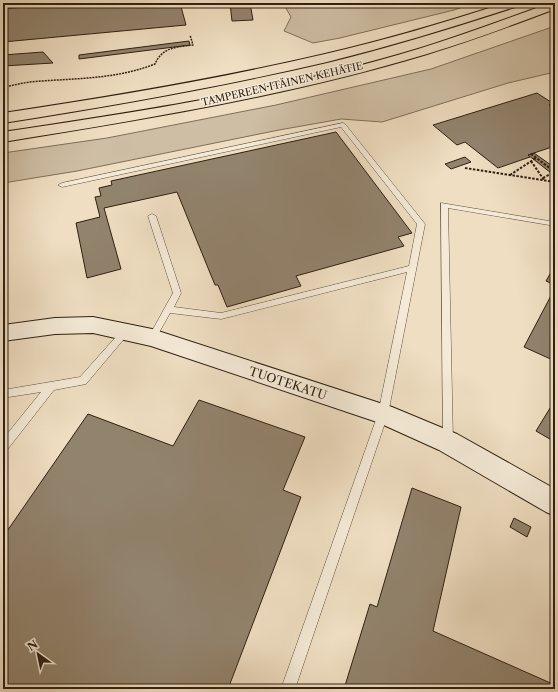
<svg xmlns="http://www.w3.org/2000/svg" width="558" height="692" viewBox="0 0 558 692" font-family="'Libre Caslon Text',serif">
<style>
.green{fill:#cebea4;stroke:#7e6f5a}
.building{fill:#92836d;stroke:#2e2011}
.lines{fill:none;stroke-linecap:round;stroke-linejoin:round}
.lane-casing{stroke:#5e503d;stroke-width:1}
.secondary-casing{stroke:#2e2011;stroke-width:2}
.highway-casing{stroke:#2e2011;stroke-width:2}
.path-far1{stroke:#2e2011;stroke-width:1.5;stroke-dasharray:2 1;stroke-linecap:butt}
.path{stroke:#2e2011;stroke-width:2;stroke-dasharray:2.5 1.5;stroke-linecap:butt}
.lane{fill:#f5ead7;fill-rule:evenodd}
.secondary{fill:#f5ead7;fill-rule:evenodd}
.highway{fill:#efdec2;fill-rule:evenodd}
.labels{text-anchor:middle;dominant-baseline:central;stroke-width:3;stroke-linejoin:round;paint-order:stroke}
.far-street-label{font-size:10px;fill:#2e2011;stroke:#f5ead7}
.street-label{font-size:12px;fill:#2e2011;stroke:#f5ead7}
</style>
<rect width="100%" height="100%" fill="#efdec2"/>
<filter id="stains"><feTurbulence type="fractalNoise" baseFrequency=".005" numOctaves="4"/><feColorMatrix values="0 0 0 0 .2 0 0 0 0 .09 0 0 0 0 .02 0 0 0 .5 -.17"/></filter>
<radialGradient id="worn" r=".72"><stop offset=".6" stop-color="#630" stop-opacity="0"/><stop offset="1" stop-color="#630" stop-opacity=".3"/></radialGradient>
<g class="green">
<polygon points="283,3 475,3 454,10 340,38 313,43 284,31 291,17"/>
<polygon points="555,26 555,72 508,83 382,122 341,119 279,130 77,171 3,183 3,153 107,138 276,105 431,69"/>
</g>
<g class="building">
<polygon points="63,3 180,3 186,25 3,42 3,9"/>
<polygon points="230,3 250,3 253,20 232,21"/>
<polygon points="189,41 190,45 79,59 79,55"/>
<polygon points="43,52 53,63 3,66 3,55"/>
<polygon points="537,93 554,104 549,105 555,109 555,146 528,155 530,157 498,168 465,142 457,145 433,125"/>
<polygon points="336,132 412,233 398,237 404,246 296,276 301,286 227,307 218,285 215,285 177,192 104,208 121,269 87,278 76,223 100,217 95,197 101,196 99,188 112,185 111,181"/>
<polygon points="534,153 555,168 555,176 528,155"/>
<polygon points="465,157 471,162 451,169 445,164"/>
<polygon points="554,267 555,267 555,285 546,281"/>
<polygon points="555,288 555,361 524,347"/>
<polygon points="199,400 305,437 283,490 301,497 228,689 3,689 3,537 88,414 173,446"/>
<polygon points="555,400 555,442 536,431"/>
<polygon points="412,488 461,507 433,631 555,685 555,689 344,689 370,604 377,607"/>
<polygon points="514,518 531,527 527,537 510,527"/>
</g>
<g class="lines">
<g class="lane-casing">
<g id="lane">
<polygon points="343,123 345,124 425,224 388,414 295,689 281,689 378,414 407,272 221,319 170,313 155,340 149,340 148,338 173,293 148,216 152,214 156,216 181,293 174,307 221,313 409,266 417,224 341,127 62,187 58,185 62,183"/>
<polygon points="441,203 555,222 555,226 448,208 453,442 452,445 448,447 444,445 443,442"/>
<polygon points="126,328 129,329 130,331 129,333 86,384 54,390 7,450 3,452 3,439 41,392 9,397 3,396 3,388 9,389 80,377 123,329"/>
</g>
</g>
<g class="secondary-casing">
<polygon id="secondary" points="93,317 152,329 392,407 457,434 555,489 555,516 546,512 439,450 377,422 151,346 93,333 55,334 3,341 3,325 55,318"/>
</g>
<g class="highway-casing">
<g id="highway">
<path d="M505 3H523L521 5C457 26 392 46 327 62 220 87 112 106 3 123V113C111 97 218 79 325 54 386 40 446 22 505 3Z"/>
<path d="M550 3H555V9C513 25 470 41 427 54 288 96 145 119 3 142V132C142 111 283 90 418 49 463 35 506 19 550 3Z"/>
</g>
</g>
<path class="path-far1" d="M3 87C12 86 21 83 30 82 73 78 114 80 155 64 162 47 177 47 193 45L190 35"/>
<g class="path">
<polyline points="531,154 555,172"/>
<polyline points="531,161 544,180"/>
<polyline points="465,168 555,182"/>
<polyline points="510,175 536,158"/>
<polyline points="543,178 554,172"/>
</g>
<use href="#lane" class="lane"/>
<use href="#secondary" class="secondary"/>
<use href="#highway" class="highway"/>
</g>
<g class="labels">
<g class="far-street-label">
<text transform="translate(282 84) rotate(-13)">TAMPEREEN ITÄINEN KEHÄTIE</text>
</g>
<g class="street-label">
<text transform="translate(288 383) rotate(18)">TUOTEKATU</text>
</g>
</g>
<rect width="558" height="692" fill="none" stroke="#efdec2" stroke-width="16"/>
<rect x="4" y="4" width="550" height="684" fill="none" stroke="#2e2011" stroke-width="2"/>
<rect x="8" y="8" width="542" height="676" fill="none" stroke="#2e2011"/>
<g transform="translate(38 654) rotate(327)" stroke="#f5ead7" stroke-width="3" paint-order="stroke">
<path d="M0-3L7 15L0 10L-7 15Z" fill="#2e2011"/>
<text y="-6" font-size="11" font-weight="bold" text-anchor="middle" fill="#2e2011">N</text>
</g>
<rect width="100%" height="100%" filter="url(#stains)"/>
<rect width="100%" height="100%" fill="url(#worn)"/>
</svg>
